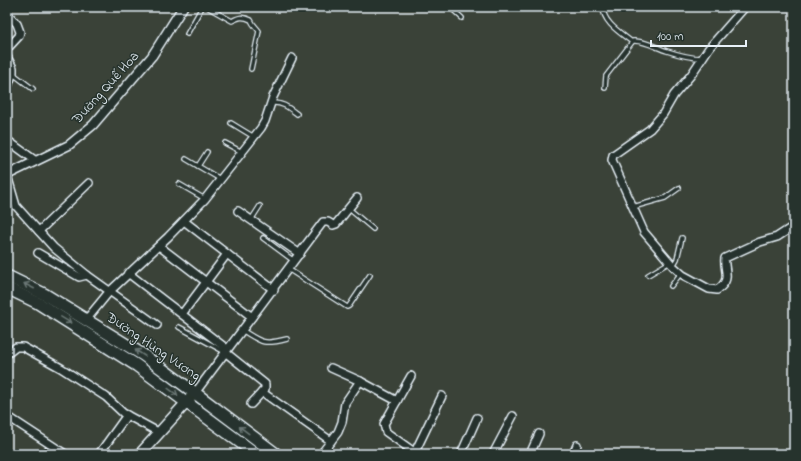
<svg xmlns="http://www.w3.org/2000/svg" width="801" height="461" viewBox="0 0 801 461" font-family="'Indie Flower',sans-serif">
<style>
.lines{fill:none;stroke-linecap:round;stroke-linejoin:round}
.service-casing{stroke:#e8f1f8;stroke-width:6}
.minor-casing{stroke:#e8f1f8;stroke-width:10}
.tertiary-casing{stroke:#e8f1f8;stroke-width:11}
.primary-casing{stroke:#e8f1f8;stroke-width:13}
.trunk-casing{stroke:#e8f1f8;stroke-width:14}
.service{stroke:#26332d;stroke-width:3.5}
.minor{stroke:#26332d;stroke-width:7}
.tertiary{stroke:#26332d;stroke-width:8}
.primary{stroke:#26332d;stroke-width:10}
.trunk{stroke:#26332d;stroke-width:11}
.oneway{stroke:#6a7674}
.labels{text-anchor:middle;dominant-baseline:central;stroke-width:3;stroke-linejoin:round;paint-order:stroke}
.street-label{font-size:14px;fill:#e8f1f8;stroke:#26332d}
</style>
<rect width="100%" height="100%" fill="#3a4238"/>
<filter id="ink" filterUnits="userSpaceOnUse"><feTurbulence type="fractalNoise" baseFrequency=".025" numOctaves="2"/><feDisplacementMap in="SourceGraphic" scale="8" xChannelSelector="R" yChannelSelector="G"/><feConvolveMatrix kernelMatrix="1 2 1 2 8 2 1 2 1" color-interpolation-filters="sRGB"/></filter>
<g filter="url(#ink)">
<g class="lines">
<g class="service-casing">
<g id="service">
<path d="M207 7 232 21C239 17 243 16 251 20 253 25 256 27 259 31L251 69"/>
<polyline points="450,7 462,18"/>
<path d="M603 7C603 23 621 33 632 42"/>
<polyline points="187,34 202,7"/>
<polyline points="14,73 16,76 33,89"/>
<path d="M605 88 606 76 633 41C644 40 657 48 667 51 679 55 690 58 702 58"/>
<path d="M272 103C282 102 289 108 297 114"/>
<polyline points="231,123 254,137"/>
<polyline points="225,143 242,152"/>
<polyline points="186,159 220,179"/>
<polyline points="198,166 207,152"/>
<polyline points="179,184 205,199"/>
<polyline points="633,207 665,198 679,188"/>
<polyline points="348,208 373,229"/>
<polyline points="251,220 260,206"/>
<polyline points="263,238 294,261"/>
<polyline points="673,266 677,259 682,238"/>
<polyline points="288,269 347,307 349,306 370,275"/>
<polyline points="648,275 670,262"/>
<polyline points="671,286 681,273"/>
<polyline points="179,327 225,352"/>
<path d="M242 330C262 343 264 345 287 339"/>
</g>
</g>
<g class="minor-casing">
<g id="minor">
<path d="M745 7 709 48 691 75 674 95 663 114 650 129 613 155 612 160 644 232 673 266 683 275 709 289 717 290C733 279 723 270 725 258L760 242 777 237 794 226"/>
<polyline points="7,13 17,24 20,32 19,36 7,49"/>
<polyline points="7,57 13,68 13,72 7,89"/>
<polyline points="7,140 36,161"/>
<polyline points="7,175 16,206 54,248 87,275 157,325"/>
<polyline points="238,211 300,254"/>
<polyline points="184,221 274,290"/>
<polyline points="39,231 89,183"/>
<polyline points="159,246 252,317"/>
<polyline points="38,253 79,277 87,275"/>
<polyline points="128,273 227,349"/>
<polyline points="182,314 227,254"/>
<polyline points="86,320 109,292 168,237 205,199 261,128 265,121 273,97 292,58"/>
<polyline points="225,352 265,384 265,389 251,404"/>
<polyline points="7,354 16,347 23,347 61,368 106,397 123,413 160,433"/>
<polyline points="331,368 360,381 397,401"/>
<polyline points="411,376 384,424 386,432 417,454"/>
<polyline points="262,392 331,441"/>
<polyline points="195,393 323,222 328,222 333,225 336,224 357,198"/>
<polyline points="7,416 65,454"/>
<polyline points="415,452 442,396"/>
<polyline points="99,454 127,415"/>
<polyline points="321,454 338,432 342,422 345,403 360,381"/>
<polyline points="461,454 477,418"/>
<polyline points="493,454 513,416"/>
<polyline points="530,454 539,434"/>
<polyline points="573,454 577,445"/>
<polyline points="592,454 592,453"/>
</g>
</g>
<g class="tertiary-casing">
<polyline id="tertiary" points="7,175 69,145 93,125 152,56 183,7"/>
</g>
<g class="primary-casing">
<polyline id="primary" points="140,454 195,393"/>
</g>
<g class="trunk-casing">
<g id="trunk">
<polyline points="7,276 44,294 143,355 195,393 276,454"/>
<polyline points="7,288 38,303 136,365 256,454"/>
</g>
</g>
<use href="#service" class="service"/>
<use href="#minor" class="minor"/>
<use href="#tertiary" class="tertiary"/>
<use href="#primary" class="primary"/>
<use href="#trunk" class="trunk"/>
</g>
<defs><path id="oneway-shaft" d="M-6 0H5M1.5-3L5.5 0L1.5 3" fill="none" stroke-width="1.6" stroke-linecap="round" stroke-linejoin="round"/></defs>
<g class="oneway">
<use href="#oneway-shaft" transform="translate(29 286) rotate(-153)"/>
<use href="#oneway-shaft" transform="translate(66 320) rotate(31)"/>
<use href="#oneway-shaft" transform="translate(140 353) rotate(-147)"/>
<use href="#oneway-shaft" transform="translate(173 392) rotate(36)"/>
<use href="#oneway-shaft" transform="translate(244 430) rotate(-143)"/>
</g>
</g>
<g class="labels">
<g class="street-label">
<text transform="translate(106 88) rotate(-48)">Đường Quế Hoa</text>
<text transform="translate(153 347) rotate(34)">Đường Hùng Vương</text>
</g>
</g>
<rect width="801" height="461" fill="none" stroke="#26332d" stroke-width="24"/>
<rect x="12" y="12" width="777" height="437" fill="none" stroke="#e8f1f8" stroke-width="1.5" filter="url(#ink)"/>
<path d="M651 40v6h95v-6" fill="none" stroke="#e8f1f8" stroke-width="2"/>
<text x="657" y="40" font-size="12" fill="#e8f1f8" stroke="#26332d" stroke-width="3" paint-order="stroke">100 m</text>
</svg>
